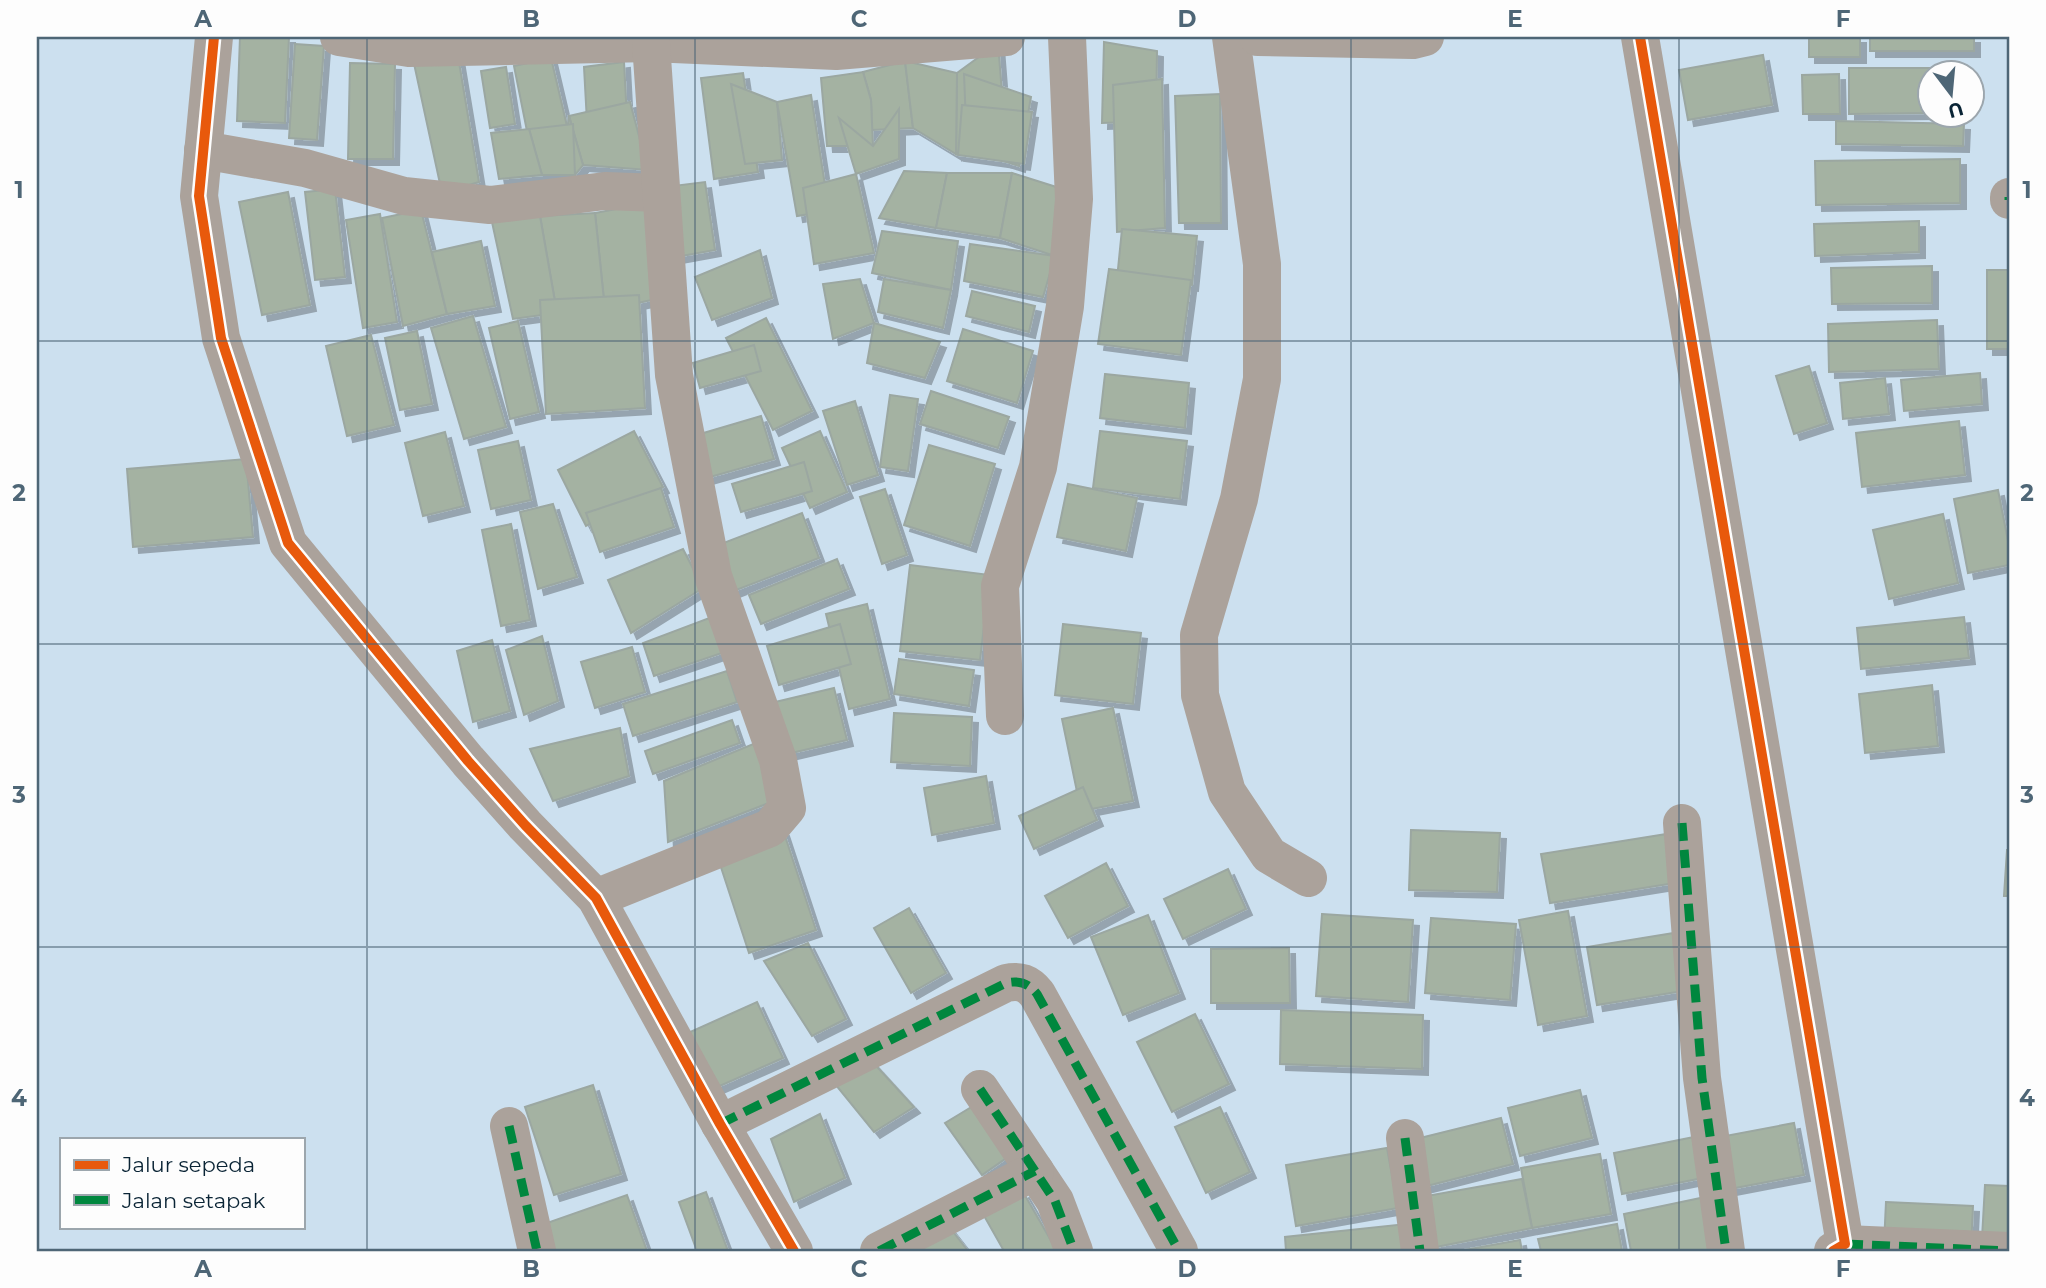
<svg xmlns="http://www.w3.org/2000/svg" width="2046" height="1288" viewBox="0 0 2046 1288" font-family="Montserrat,sans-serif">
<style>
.building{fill:#a4b2a2;stroke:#9ba7a1;stroke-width:2;filter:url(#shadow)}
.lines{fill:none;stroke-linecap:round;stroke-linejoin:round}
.minor{stroke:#aba29b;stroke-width:38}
.quiet{stroke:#00873e;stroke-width:9;stroke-dasharray:18 9;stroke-linecap:butt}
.cycleway-casing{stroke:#fdfdfd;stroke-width:15}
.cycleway{stroke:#e8590c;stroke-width:10}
.grid{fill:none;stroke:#4e6676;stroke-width:2;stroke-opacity:0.55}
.neatline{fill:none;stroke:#4e6676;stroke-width:2.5}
.grid-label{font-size:23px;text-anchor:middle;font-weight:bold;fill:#4e6676}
</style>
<defs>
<filter id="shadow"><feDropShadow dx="6" dy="6" stdDeviation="0" flood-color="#0004"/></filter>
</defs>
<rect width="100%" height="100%" fill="#cce0ef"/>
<g class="building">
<polygon points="240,37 289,37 285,123 237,121"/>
<rect x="1809" y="37" width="51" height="20"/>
<rect x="1870" y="37" width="104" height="14"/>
<polygon points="1104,42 1157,51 1156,121 1102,123"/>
<polygon points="998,43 1004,118 956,154 957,73"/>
<polygon points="295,44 324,46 317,140 289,138"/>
<polygon points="1763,55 1772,105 1688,120 1679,70"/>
<polygon points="458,56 479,182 442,193 413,59"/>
<polygon points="551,58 567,126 528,136 514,66"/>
<polygon points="905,61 913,128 872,130 871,100 863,72"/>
<polygon points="905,61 957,73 956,154 913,128"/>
<polygon points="624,62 627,118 587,122 584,67"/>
<polygon points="350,63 395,64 393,159 348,159"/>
<polygon points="506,67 515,124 490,128 481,71"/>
<polygon points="1849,68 1968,68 1968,74 1930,74 1930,113 1849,114"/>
<polygon points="863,72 871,100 873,146 827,146 821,78"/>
<polygon points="743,73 758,172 714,179 701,78"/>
<polygon points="964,74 1031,97 1019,166 967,149"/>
<polygon points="1839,74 1840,114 1803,114 1802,75"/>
<polygon points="1162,79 1165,228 1117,232 1113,85"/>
<polygon points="731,84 777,102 782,160 745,164"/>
<polygon points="1220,94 1221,223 1179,223 1175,96"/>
<polygon points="811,95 829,211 797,216 777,102"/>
<polygon points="630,102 648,170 583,165 569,116"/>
<polygon points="962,105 1032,112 1024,164 958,155"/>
<polygon points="899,109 899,159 856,174 839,118 873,146"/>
<polygon points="569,116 583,165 575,175 567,132"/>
<polygon points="1836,121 1964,124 1963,146 1836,144"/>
<polygon points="573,124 575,175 542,175 529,129"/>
<polygon points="529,129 542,175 499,179 491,133"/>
<polygon points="1960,159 1960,203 1816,205 1815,161"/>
<polygon points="904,171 947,173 936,228 879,218"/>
<polygon points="947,173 1012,173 1000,238 936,228"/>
<polygon points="1012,173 1069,191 1055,256 1000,238"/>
<polygon points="856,174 874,253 814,264 803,188"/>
<polygon points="705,182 715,250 676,257 665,187"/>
<polygon points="335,189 345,277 315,280 305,192"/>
<polygon points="288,192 310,305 262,315 239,202"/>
<polygon points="648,203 661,298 605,310 595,213"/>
<polygon points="421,210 447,314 403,326 382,218"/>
<polygon points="595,213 605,310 557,313 540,216"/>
<polygon points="380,214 397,322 363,328 346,220"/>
<polygon points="540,216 557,313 513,319 492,222"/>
<polygon points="1919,221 1919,252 1815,256 1814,224"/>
<polygon points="1122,229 1197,236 1192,285 1117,279"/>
<polygon points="882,231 958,241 951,290 872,273"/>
<polygon points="481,241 495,306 447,314 432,252"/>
<polygon points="970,244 1055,256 1043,297 964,281"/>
<polygon points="760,250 772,298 712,320 695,277"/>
<polygon points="1932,266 1932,303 1832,304 1831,268"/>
<polygon points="1109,269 1191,280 1181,355 1098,344"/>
<rect x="1987" y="270" width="22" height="79"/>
<polygon points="860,279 874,323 833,339 823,284"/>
<polygon points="884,279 951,290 943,328 878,312"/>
<polygon points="972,291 1035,306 1029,332 966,316"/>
<polygon points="639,295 645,408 546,414 540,300"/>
<polygon points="473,316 506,427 464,439 431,328"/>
<polygon points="766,318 812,411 773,430 726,338"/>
<polygon points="1937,320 1939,369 1829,372 1828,324"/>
<polygon points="518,321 539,412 510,419 489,328"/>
<polygon points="874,323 940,342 925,378 867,363"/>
<polygon points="963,329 1033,351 1017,403 947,381"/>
<polygon points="417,331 432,404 400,410 385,338"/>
<polygon points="371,335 394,425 347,436 326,346"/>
<polygon points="754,345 761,371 700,388 693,363"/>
<polygon points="1809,366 1827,423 1794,434 1776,376"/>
<polygon points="1980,373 1982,404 1904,411 1901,380"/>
<polygon points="1105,374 1189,383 1185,428 1100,418"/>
<polygon points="1885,378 1889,414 1843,419 1840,383"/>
<polygon points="931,391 1009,417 998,448 920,424"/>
<polygon points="890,395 918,399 908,471 880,467"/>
<polygon points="855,401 878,475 847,485 823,411"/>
<polygon points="761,416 774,459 703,479 690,437"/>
<polygon points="1959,421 1965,475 1862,487 1856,433"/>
<polygon points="634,431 663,487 586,526 558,470"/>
<polygon points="820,431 847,492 810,508 782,448"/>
<polygon points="1100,431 1187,441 1180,499 1093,488"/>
<polygon points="445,432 464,506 423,516 405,443"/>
<polygon points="518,441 531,500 491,509 478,450"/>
<polygon points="929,445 995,464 970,546 904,525"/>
<polygon points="246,459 253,537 133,547 127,469"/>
<polygon points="804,462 812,491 741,512 732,484"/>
<polygon points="1068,484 1137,498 1126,551 1057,537"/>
<polygon points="661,488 674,527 600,552 586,513"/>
<polygon points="885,489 907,555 882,564 860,497"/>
<polygon points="1998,490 2009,546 2009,565 1968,573 1954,499"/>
<polygon points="553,504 577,577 538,589 520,512"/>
<polygon points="802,513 819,558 731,592 713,547"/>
<polygon points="1943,514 1958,583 1889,599 1873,530"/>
<polygon points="511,524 530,620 501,626 482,530"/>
<polygon points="683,549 703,588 631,633 608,580"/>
<polygon points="837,559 849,589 761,624 749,595"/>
<polygon points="910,565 990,575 980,660 900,651"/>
<polygon points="867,604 890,699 849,709 826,614"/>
<polygon points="712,617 725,652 654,676 643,643"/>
<polygon points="1964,617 1969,658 1861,669 1857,628"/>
<polygon points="840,624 851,664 779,685 767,646"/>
<polygon points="1063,624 1141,633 1133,704 1055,695"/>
<polygon points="542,636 558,701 524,715 506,650"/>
<polygon points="492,640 510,711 473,722 457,651"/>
<polygon points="632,647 645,692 595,708 581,662"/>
<polygon points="899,659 974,670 969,706 894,694"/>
<polygon points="727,671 737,702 633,736 623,704"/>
<polygon points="1932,685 1938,746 1865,753 1859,694"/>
<polygon points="834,688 847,740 783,755 771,703"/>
<polygon points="1113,708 1133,801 1081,811 1062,719"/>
<polygon points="894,713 972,717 970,766 891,762"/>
<polygon points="732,720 740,743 653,774 645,751"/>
<polygon points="620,728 629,776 553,801 530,749"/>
<polygon points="758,742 774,801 668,842 664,781"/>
<polygon points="986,776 994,823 932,835 924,788"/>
<polygon points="1083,787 1097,820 1034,849 1019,816"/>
<polygon points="783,830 816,930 749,953 716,852"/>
<polygon points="1411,830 1500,833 1497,892 1409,890"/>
<polygon points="1673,833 1681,882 1550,903 1541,854"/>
<polygon points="2007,850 2009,850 2009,896 2004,896"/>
<polygon points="1106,863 1128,906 1068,938 1045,896"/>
<polygon points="1228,869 1246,909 1183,939 1164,899"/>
<polygon points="909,908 946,973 911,993 874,928"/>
<polygon points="1568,911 1587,1016 1538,1025 1519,920"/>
<polygon points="1322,914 1413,920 1408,1002 1316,996"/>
<polygon points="1148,915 1179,993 1123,1015 1091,937"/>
<polygon points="1431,918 1516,924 1510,1000 1425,993"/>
<polygon points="1674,933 1683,991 1597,1005 1587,947"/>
<polygon points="808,943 846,1019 812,1036 764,961"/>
<polygon points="1289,948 1290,1003 1211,1003 1211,949"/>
<polygon points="757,1002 783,1058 713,1089 688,1033"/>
<polygon points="1281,1010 1423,1015 1422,1069 1280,1064"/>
<polygon points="1195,1014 1229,1084 1172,1112 1137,1042"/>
<polygon points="869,1058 914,1107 874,1132 835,1084"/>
<polygon points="593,1085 621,1174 554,1195 525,1107"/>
<polygon points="1580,1090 1592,1138 1520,1156 1508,1108"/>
<polygon points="978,1103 1015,1152 982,1175 945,1123"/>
<polygon points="1220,1107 1250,1172 1206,1193 1175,1127"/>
<polygon points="820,1114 845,1178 794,1202 771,1139"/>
<polygon points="1501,1118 1513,1164 1423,1187 1412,1140"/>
<polygon points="1794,1123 1804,1175 1730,1189 1720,1137"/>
<polygon points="1704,1135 1713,1176 1622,1194 1614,1153"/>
<polygon points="1387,1148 1398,1208 1296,1226 1286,1165"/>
<polygon points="1600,1154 1611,1214 1532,1228 1521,1168"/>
<polygon points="1522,1179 1532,1228 1431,1248 1421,1197"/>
<polygon points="1985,1185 2009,1186 2009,1240 1982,1238"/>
<polygon points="706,1192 728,1251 697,1251 679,1202"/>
<polygon points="1023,1192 1057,1251 1004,1251 983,1214"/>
<polygon points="627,1195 647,1251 554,1251 544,1224"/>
<polygon points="1710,1196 1720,1251 1631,1251 1624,1214"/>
<polygon points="1886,1202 1973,1206 1971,1248 1884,1244"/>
<polygon points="947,1224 968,1251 909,1251"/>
<polygon points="1406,1224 1409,1251 1286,1251 1285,1237"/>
<polygon points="1617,1224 1622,1251 1541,1251 1538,1239"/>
<polygon points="1520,1240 1522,1251 1459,1251"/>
</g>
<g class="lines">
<g class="minor">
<polyline points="214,37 199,196 221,338 288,543 468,761 525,825 596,898 720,1124 794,1251"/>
<polyline points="339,37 409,48 651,43 836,51 1006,37"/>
<polyline points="1231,37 1262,264 1262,379 1239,499 1199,635 1200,695 1227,792 1269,855 1308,878"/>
<polyline points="1258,37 1413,40 1425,37"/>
<polyline points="1640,37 1845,1244 1833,1251"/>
<polyline points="203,150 305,168 404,196 490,205 605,191 661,193"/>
<polyline points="2009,197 2009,200"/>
<polyline points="1005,716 1000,586 1038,467 1065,306 1074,199 1067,37"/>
<polyline points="1682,823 1702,1078 1726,1251"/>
<polyline points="596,898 770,828 787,808 778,760 713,576 674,375 651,43"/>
<polyline points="980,1089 1055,1201 1074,1251"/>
<path d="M720 1124 1006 983C1020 980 1028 983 1037 994L1179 1251"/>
<polyline points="509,1126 537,1251"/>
<polyline points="1405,1138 1420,1251"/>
<polyline points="1845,1244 2009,1251"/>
<polyline points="879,1251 1035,1171"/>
</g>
<g class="quiet">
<polyline points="2009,197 2009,200"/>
<polyline points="1682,823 1702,1078 1726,1251"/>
<polyline points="980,1089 1055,1201 1074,1251"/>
<path d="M720 1124 1006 983C1020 980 1028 983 1037 994L1179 1251"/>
<polyline points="509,1126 537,1251"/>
<polyline points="1405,1138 1420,1251"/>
<polyline points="1845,1244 2009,1251"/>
<polyline points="879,1251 1035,1171"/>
</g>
<g class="cycleway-casing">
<g id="cycleway">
<polyline points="214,37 199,196 221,338 288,543 468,761 525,825 596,898 720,1124 794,1251"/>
<polyline points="1640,37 1845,1244 1833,1251"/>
</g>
</g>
<use href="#cycleway" class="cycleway"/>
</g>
<path class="grid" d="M367 37V1251M695 37V1251M1023 37V1251M1351 37V1251M1679 37V1251M37 341H2009M37 644H2009M37 947H2009"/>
<rect width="2046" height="1288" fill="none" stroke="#fdfdfd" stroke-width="77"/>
<rect x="60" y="1138" width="245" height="91" fill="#fdfdfd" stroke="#9ca6ad" stroke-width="2"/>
<rect x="74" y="1160" width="35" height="10" fill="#e8590c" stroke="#9ca6ad" stroke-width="2"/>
<text x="122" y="1172" font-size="21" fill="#0a2435">Jalur sepeda</text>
<rect x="74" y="1195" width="35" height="10" fill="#00873e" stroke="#9ca6ad" stroke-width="2"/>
<text x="122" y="1208" font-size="21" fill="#0a2435">Jalan setapak</text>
<g transform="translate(1951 94) rotate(164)"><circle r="33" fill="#fdfdfd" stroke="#9ca6ad" stroke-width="2"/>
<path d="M0-5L12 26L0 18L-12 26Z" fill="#4e6676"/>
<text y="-10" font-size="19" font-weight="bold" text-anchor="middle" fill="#0a2435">U</text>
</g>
<rect x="38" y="38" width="1970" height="1212" class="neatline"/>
<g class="grid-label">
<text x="203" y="27">A</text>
<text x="531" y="27">B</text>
<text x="859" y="27">C</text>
<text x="1187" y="27">D</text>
<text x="1515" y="27">E</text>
<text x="1843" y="27">F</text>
<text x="19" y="198">1</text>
<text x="2027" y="198">1</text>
<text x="19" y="501">2</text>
<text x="2027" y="501">2</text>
<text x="19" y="803">3</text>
<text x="2027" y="803">3</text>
<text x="19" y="1106">4</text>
<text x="2027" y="1106">4</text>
<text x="203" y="1277">A</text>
<text x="531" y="1277">B</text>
<text x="859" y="1277">C</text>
<text x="1187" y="1277">D</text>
<text x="1515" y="1277">E</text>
<text x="1843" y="1277">F</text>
</g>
</svg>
